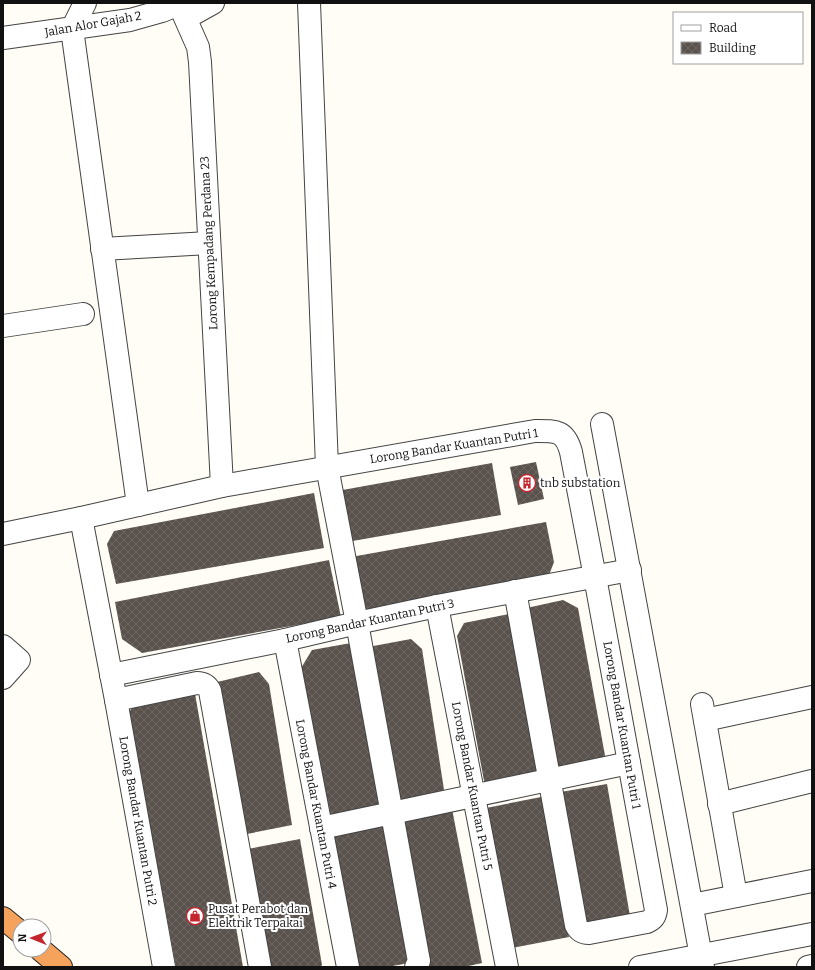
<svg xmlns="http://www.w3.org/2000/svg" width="815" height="970" viewBox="0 0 815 970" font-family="Bitter,serif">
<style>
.building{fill:url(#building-cross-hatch)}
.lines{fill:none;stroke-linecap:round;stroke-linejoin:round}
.minor-casing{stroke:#444;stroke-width:24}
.highway-casing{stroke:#222;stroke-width:24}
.minor{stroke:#fff;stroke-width:22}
.highway{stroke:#f5a25d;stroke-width:22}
.labels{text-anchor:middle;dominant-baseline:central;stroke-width:4;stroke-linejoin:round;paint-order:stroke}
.street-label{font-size:12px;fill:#111;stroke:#fff}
.poi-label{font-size:12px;fill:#111;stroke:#fff;text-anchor:start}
</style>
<defs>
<pattern id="building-cross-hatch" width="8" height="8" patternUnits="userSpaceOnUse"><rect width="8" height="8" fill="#5a524d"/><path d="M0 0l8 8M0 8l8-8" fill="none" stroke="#6d6662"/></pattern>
</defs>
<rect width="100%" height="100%" fill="#fffdf5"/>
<g class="building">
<polygon points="536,462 544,499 518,505 510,467"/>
<polygon points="492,463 501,515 347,542 337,491"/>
<polygon points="314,493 324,548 116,584 107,544 114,531"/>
<polygon points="546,522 554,562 548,578 362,611 351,557"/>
<polygon points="329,560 341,617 142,653 122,639 115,602"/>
<polygon points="563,600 578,608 606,761 552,772 522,609"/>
<polygon points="509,614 539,775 485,786 457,636 464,623"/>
<polygon points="411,639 422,649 445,796 399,805 368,647"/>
<polygon points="351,643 379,806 331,817 301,668 312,650"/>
<polygon points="259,672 269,684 292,825 242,835 213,683"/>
<polygon points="194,688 243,967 176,967 129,712 141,697"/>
<polygon points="607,784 630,916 579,924 555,793"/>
<polygon points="541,797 569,937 512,948 486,808"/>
<polygon points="452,809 482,963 464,967 428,967 401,821"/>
<polygon points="384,825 409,963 387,967 359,967 334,837"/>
<polygon points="300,839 322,965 320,967 270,967 248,849"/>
</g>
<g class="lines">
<g class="minor-casing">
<g id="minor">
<polyline points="85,3 72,29 138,505"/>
<polyline points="309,3 327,467 357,623 418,956 419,961 416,967"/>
<polyline points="179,4 198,47 200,62 222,486"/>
<polyline points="186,18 213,3"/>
<polyline points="3,38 130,20 162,11 181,3"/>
<polyline points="102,249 209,243"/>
<polyline points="3,326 83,314"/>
<polyline points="602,424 703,967"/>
<polyline points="81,518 116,700 164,967"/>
<path d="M3 534 81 518 222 486 535 431C556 431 565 430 571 452L595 577 656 910C655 917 653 919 647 922L589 933C582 933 579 931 576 925L515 591"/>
<polyline points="437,606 507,967"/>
<polyline points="285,640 348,967"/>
<polyline points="3,646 19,660 3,678"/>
<polyline points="111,675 285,640 357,623 437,606 630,570"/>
<path d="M116 700 197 683C204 683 207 685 210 691L260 967"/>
<polyline points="702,704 736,896"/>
<polyline points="705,720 812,697"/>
<polyline points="719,804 812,781"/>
<polyline points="321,828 629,763"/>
<polyline points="692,905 812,881"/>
<polyline points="640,967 812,934"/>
<polyline points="808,967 812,966"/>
</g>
</g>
<g class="highway-casing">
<g id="highway">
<polyline points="3,918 20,932"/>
<polyline points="41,950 61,967"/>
</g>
</g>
<use href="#minor" class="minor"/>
<use href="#highway" class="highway"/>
</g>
<defs>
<g id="building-ring" transform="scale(0.9)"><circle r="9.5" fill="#fff" stroke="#c4262e" stroke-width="1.5"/><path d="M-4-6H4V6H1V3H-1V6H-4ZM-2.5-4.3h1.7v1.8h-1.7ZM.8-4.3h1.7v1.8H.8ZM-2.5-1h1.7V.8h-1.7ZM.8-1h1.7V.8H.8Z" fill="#c4262e"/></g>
<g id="shop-ring" transform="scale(0.9)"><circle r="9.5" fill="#fff" stroke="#c4262e" stroke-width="1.5"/><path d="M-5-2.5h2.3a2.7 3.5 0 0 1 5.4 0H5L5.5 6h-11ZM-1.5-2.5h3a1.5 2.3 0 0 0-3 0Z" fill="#c4262e"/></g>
</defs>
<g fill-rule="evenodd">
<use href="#building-ring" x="527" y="483"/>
<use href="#shop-ring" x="195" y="916"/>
</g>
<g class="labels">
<g class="street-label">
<text transform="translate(93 24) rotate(-10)">Jalan Alor Gajah 2</text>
<text transform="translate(209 243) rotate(-93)">Lorong Kempadang Perdana 23</text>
<text transform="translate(454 446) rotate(-9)">Lorong Bandar Kuantan Putri 1</text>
<text transform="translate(370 621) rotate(-12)">Lorong Bandar Kuantan Putri 3</text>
<text transform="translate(622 725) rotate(80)">Lorong Bandar Kuantan Putri 1</text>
<text transform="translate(472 786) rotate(79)">Lorong Bandar Kuantan Putri 5</text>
<text transform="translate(316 804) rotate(79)">Lorong Bandar Kuantan Putri 4</text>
<text transform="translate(138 821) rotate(80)">Lorong Bandar Kuantan Putri 2</text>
</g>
<g class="poi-label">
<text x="540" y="483">tnb substation</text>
<text x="208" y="909">Pusat Perabot dan<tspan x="208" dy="14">Elektrik Terpakai</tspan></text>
</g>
</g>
<rect width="815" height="970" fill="none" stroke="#111111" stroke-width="8"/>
<rect x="673" y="12" width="130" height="52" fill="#ffffff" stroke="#a0a0a0"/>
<rect x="681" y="25" width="20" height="6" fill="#ffffff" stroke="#a0a0a0"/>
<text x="709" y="32" font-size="12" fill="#111111">Road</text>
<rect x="681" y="42" width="20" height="12" fill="url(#building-cross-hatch)" stroke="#a0a0a0"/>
<text x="709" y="52" font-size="12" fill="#111111">Building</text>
<g transform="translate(32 938) rotate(271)"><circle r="19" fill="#ffffff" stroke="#a0a0a0"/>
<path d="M0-3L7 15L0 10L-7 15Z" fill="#c4262e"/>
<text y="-6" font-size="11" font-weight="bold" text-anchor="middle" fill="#111111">N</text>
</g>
</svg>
